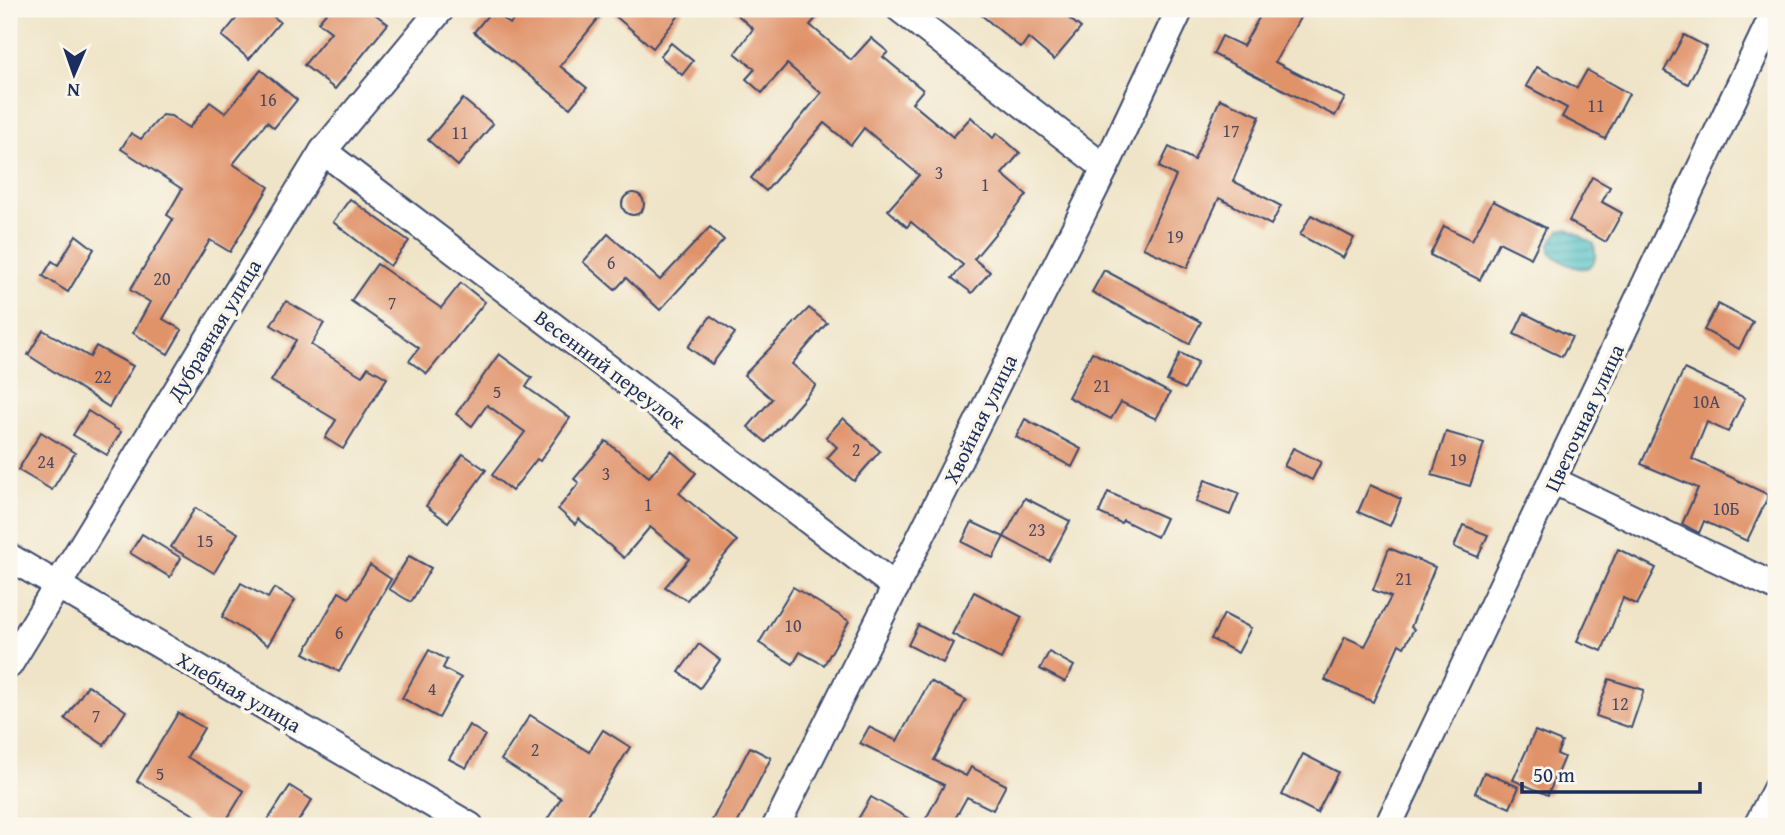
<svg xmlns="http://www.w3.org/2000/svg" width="1785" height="835" viewBox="0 0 1785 835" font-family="'Gentium Book Plus',serif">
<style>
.water{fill:url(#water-rules);stroke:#387994;stroke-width:2}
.building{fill:#e09269}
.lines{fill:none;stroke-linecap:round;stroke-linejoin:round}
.minor-casing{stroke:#3b4a6e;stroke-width:30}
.minor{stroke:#fff;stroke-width:26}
.labels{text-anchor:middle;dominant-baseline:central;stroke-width:7;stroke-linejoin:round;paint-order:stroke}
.number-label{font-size:18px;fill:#4c4861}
.street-label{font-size:21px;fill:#1b2f5e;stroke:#fbf7ec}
</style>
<defs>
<pattern id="water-rules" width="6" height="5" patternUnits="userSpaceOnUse" patternTransform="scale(1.75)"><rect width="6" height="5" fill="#55c3c9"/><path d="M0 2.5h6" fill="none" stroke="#469fa6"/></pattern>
</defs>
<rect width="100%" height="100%" fill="#fbf7ec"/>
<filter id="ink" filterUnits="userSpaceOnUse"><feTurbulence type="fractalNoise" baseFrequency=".0143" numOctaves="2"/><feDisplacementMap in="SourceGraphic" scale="14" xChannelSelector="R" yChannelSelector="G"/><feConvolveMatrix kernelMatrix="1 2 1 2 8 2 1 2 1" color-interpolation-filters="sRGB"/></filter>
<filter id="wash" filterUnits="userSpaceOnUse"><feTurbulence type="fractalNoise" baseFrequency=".00686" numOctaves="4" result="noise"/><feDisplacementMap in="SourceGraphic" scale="28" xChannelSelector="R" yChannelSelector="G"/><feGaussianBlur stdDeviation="1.57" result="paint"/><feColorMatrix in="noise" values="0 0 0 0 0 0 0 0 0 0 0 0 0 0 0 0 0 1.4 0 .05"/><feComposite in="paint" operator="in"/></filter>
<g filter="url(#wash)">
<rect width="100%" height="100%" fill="#efe4c7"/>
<path class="water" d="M1561 229H1568L1594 244C1602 282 1566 268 1550 252V243Z"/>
<g id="blocks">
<g class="building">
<polygon points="244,9 264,9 280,22 249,59 222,36"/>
<polygon points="329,9 368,9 388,24 335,89 304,65 331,32 318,22"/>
<polygon points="523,9 606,9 560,66 587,88 570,108 474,32 492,10 510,24"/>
<polygon points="607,9 684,9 653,48"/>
<polygon points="731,9 824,9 810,25 851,60 871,38 888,52 883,57 923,90 912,103 953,137 971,117 993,138 997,133 1020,153 1002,174 1027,195 974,259 990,272 972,293 952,278 963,265 911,222 907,227 888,210 919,175 864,128 851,145 824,123 766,191 751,178 821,93 787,64 762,93 746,79 755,69 735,53 753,29"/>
<polygon points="974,9 1057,9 1081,28 1054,60 1028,38 1021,48"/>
<polygon points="1264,9 1305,9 1275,62 1345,98 1335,116 1213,54 1222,36 1243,46"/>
<polygon points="1684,35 1707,47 1688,84 1664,71"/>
<polygon points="671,43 693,61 682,75 660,56"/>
<polygon points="1537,67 1577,88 1587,70 1629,94 1605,139 1562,117 1567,108 1526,86"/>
<polygon points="261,70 297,100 274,128 267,122 233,164 269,187 230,252 210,240 163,319 182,330 168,354 133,333 150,302 130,290 173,219 167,215 182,189 121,149 131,133 141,139 162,115 171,116 189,128 210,102 225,113"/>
<polygon points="463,99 493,124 458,166 428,140"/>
<polygon points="1220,99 1260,116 1233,181 1281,206 1271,225 1219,198 1187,268 1143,248 1176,176 1159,167 1169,147 1194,160"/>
<polygon points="1592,177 1610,187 1602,202 1622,213 1606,242 1569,221"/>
<circle cx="633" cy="204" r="11"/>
<polygon points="350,199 409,241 390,266 333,222"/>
<polygon points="1493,201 1546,228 1531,258 1499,242 1480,280 1430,255 1444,226 1472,240"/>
<polygon points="1311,215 1354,238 1343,258 1300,235"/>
<polygon points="710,227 724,240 660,310 626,278 615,290 583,262 608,234 660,280"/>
<polygon points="76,235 94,249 68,292 43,276 52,261 58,265"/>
<polygon points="377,264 441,308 461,283 485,302 427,374 409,361 419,348 351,301"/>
<polygon points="1104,270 1201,322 1189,344 1092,292"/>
<polygon points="286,301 324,323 311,345 362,376 368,367 387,378 343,449 325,438 336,420 271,381 296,340 271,325"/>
<polygon points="1718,304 1753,322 1739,349 1704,330"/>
<polygon points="809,308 827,323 792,364 816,385 766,442 748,427 772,399 744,375"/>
<polygon points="1524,313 1572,337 1562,357 1514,334"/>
<polygon points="711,316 735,333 712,364 688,347"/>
<polygon points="43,330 90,357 96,346 133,366 109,407 28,355"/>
<polygon points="1092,352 1170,393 1156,419 1121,402 1111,419 1068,397"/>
<polygon points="1180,353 1198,362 1185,389 1167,381"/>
<polygon points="499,354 532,378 526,387 570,418 540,461 537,459 512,491 492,475 525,432 487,405 472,426 456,414"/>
<polygon points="1684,369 1745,398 1728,432 1707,422 1692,459 1769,495 1747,541 1704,521 1699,533 1682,524 1698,488 1641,464"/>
<polygon points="88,411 121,432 107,455 73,435"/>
<polygon points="843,418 880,451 854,481 827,458 837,447 826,437"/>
<polygon points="1025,419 1081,449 1072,467 1016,437"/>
<polygon points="41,432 75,453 52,490 18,470"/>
<polygon points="1446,432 1484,443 1470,486 1432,475"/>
<polygon points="606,441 649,477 671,451 696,473 679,493 737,541 687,600 665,587 689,559 650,527 624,558 579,519 575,524 558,509 579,483 574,479"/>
<polygon points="1293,448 1321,462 1312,480 1284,466"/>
<polygon points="463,454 486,470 448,522 426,506"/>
<polygon points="1205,480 1239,493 1230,515 1196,502"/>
<polygon points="1370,485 1401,499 1390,526 1358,512"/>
<polygon points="1108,492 1166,518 1157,537 1123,520 1121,523 1099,513"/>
<polygon points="1025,498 1070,521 1049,561 1004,537"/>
<polygon points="195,508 238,533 214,573 171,547"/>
<polygon points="972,522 1004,537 993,558 962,542"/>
<polygon points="1463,525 1488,535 1478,557 1454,547"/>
<polygon points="142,534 181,558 170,577 130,553"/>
<polygon points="1389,548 1435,567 1411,627 1414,629 1404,647 1399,644 1373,702 1325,680 1345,637 1365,646 1391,597 1373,590"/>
<polygon points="1618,549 1656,568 1637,605 1623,598 1602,651 1577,641"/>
<polygon points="409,556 431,568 411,602 389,589"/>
<polygon points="370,565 391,579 339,672 304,653 339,592 349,598"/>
<polygon points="241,583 268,598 274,588 295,600 268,645 222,617"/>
<polygon points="793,587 849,621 824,665 800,652 793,664 759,643"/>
<polygon points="974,592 1022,617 1001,659 952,634"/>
<polygon points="1224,614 1251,628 1238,653 1211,639"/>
<polygon points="918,625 953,643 943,663 908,645"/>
<polygon points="699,644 720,660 700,688 679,672"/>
<polygon points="429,650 447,660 443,668 461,678 439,718 402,698"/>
<polygon points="1049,652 1074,666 1065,682 1040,669"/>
<polygon points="1609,679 1644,690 1631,728 1596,716"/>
<polygon points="930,681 966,700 934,760 966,776 971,767 1006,785 993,810 967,797 951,826 854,826 871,797 922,826 944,785 860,743 869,727 897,741"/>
<polygon points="88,685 126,711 104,745 65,719"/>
<polygon points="178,713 204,728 187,757 244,791 223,826 213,826 137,781"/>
<polygon points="530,715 589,752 603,730 630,747 581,826 543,826 561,798 501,760"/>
<polygon points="469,725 485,735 466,768 449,759"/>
<polygon points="1535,731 1562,742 1557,754 1564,757 1548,795 1513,780"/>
<polygon points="750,747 771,758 736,826 709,826"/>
<polygon points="1303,754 1338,772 1317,813 1282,795"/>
<polygon points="1484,772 1519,787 1510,808 1475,793"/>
<polygon points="290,786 312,800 295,826 264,826"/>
</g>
</g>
</g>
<g filter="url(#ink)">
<use href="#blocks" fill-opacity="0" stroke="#3b4a6e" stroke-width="2"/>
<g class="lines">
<g class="minor-casing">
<g id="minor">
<polyline points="900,9 1105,168"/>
<polyline points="323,151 896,587"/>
<polyline points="1554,481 1776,587"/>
<polyline points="9,557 470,826"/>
<polyline points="9,665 323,151 441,9"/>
<polyline points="776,826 1105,168 1180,9"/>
<polyline points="1388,826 1776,9"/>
<polyline points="1757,826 1776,789"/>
</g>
</g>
<use href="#minor" class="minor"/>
</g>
</g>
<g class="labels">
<g class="number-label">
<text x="268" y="99">16</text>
<text x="1596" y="105">11</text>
<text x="1231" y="130">17</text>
<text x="460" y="132">11</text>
<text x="939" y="172">3</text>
<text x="985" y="184">1</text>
<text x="1175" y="236">19</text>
<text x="611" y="262">6</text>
<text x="162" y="278">20</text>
<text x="392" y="302">7</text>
<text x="103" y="376">22</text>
<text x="1102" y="385">21</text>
<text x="497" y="391">5</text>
<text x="1706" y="401">10А</text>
<text x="856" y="449">2</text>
<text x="1458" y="459">19</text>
<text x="46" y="461">24</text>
<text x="606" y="473">3</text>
<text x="648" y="504">1</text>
<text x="1726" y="508">10Б</text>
<text x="1037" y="529">23</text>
<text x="205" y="540">15</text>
<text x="1404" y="578">21</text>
<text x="793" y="625">10</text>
<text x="339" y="632">6</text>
<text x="432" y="688">4</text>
<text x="1620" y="703">12</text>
<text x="96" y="715">7</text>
<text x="535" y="749">2</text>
<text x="160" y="773">5</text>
</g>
<g class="street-label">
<text transform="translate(214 330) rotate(-59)">Дубравная улица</text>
<text transform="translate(610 369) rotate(37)">Весенний переулок</text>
<text transform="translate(1584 418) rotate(-65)">Цветочная улица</text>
<text transform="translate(980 419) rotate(-64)">Хвойная улица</text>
<text transform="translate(239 692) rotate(30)">Хлебная улица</text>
</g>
</g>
<rect width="1785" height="835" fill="none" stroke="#fbf7ec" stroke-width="35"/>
<g transform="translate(74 74) rotate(182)" stroke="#fbf7ec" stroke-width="5" paint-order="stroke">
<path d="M0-5L12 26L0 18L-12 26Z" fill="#1b2f5e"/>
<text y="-10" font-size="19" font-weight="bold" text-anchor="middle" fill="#1b2f5e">N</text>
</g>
<path d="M1522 782v10h178v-10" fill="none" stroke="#1b2f5e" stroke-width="3.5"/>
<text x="1533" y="782" font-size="21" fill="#1b2f5e" stroke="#fbf7ec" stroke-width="5" paint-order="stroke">50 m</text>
</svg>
